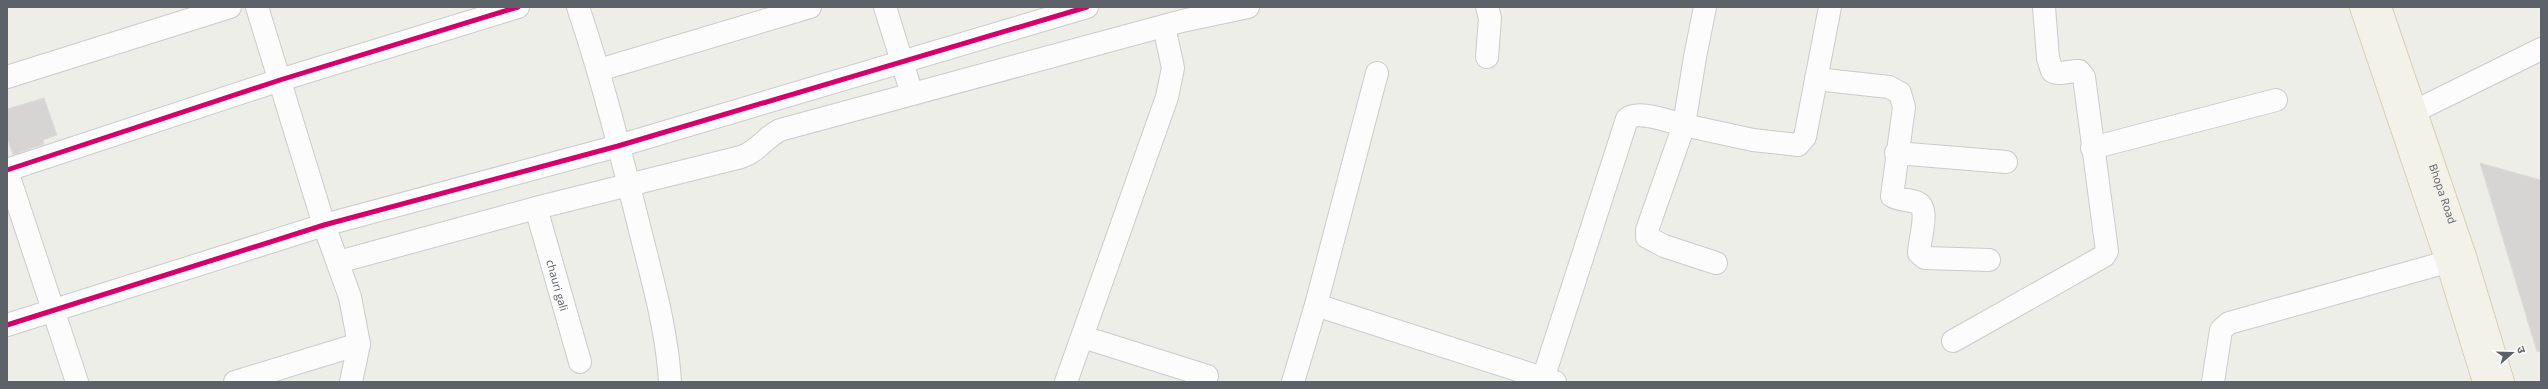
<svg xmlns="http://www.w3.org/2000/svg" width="2548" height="389" viewBox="0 0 2548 389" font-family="'Open Sans','Noto Sans Devanagari',sans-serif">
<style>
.building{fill:#d6d5d3;stroke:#dedcd7}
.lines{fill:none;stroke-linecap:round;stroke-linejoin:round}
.minor-casing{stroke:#cacbca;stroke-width:24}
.major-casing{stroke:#d8cfb5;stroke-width:24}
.minor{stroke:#fcfcfc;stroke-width:22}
.major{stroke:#f3f2e9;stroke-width:22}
.cycleway-casing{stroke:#fff;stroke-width:8}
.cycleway{stroke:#d6006c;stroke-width:5}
.labels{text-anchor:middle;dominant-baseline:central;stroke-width:4;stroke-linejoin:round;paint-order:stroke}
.street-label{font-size:11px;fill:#5d6268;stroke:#fff}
</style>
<rect width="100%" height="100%" fill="#eeeee9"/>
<g class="building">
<polygon points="44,98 57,135 43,140 44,144 13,155 7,137 7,109"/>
<polygon points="2480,163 2541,180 2541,351 2537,352"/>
</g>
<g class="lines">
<g class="minor-casing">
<g id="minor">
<polyline points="257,7 324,225 350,297 359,344 351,382"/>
<path d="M578 7C602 78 620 150 638 222 651 275 667 328 670 382"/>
<polyline points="885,7 912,94"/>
<polyline points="1487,7 1490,18 1487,57"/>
<polyline points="1705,7 1695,57 1684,125 1753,140 1798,145 1805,137 1830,7"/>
<polyline points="599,70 810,7"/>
<polyline points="7,77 230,7"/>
<path d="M1816 79 1889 87 1900 93 1904 107 1892 196C1900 201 1910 199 1918 203 1930 209 1919 241 1919 253L1925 258 1989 260"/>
<polyline points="2399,119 2541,49"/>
<polyline points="2092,148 2276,100"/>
<polyline points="1896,153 2006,162"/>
<polyline points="7,170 280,80 518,7"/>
<polyline points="7,171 77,382"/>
<path id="s1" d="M536 208 580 362"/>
<path d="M338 262 536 208 741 157C760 150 764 138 780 130L1182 21 1248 7"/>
<polyline points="1316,305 1555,382"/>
<polyline points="7,325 324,225 618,146 1087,7"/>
<polyline points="1083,337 1207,376"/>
<path d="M1953 341 2104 256 2107 251 2084 77 2079 71C2071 70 2059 76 2052 71L2048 58 2044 7"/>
<polyline points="235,382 359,344"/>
<polyline points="1066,382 1167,97 1173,68 1164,26"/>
<polyline points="1293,382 1316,305 1377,73"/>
<path d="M1542 382 1627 119C1639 109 1670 122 1684 125L1647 230V237L1664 246 1716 263"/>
<polyline points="2213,382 2221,330 2229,323 2447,262"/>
</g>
</g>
<g class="major-casing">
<g id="major">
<polyline points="2361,7 2447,262 2484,382"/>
<path id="s2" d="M2380 7 2465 256 2503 382"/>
</g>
</g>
<use href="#minor" class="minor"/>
<use href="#major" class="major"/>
<g class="cycleway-casing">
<g id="cycleway">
<polyline points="7,170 280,80 518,7"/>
<polyline points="7,325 324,225 618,146 1087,7"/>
</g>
</g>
<use href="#cycleway" class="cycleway"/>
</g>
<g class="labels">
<g class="street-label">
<text stroke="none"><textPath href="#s2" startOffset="197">Bhopa Road</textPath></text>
<text stroke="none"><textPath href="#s1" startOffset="80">chauri gali</textPath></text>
</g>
</g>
<rect width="2548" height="389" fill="none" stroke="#5d6268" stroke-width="16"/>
<g transform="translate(2512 353) rotate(70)" stroke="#ffffff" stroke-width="3" paint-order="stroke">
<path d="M0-3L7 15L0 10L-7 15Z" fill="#5d6268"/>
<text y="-6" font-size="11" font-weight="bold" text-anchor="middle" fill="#5d6268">उ</text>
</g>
</svg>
